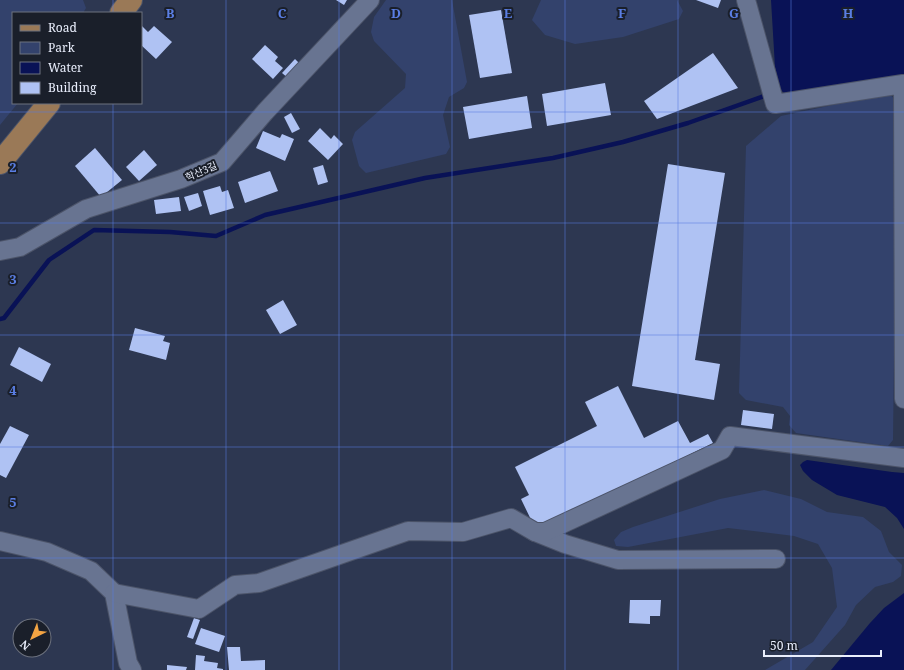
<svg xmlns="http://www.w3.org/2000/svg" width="904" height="670" viewBox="0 0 904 670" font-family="'Noto Serif','Noto Sans KR',serif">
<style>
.green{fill:#33426c}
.water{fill:#091256}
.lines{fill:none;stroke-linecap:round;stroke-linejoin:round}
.stream{stroke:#091256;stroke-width:4.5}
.building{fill:#afc2f3}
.minor-casing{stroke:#4c5469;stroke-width:20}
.major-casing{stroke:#4c5469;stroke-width:24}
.minor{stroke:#687491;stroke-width:18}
.major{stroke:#9a7957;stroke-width:22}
.grid{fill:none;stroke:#5a7ee3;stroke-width:1;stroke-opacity:0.55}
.labels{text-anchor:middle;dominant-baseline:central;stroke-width:4;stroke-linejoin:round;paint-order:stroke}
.street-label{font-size:10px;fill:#e9eefc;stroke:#1a1f2a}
.grid-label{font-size:13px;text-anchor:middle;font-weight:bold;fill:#5a7ee3;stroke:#1a1f2a;stroke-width:4;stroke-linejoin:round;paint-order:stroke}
</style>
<rect width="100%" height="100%" fill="#2d3751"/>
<g class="green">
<polygon points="0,0 83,0 86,8 83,13 13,13 13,103 18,103 0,125"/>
<polygon points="386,0 452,0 467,82 464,88 449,97 443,115 450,147 446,154 366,173 359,166 352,140 355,132 405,88 406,74 374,41 371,32 374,17"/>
<polygon points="541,0 677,0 683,11 679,19 623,37 575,44 545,35 532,20"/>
<polygon points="889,93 897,102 893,440 888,446 796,433 789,425 790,416 783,407 746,400 739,393 746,146 781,116"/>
<polygon points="764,490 801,499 827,512 863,517 881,531 889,552 902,565 901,576 893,582 875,587 856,605 845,625 805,670 765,670 813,642 837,607 832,568 818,544 794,536 728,528 628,547 616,546 614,540 621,532 633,527 720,499"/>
</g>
<g class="water">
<polygon points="771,0 904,0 904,78 887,77 862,84 786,95 780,89 775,67"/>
<polygon points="807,460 892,472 904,473 904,529 897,518 885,507 837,495 812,480 803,471 800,465 803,462"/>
<polygon points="904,593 904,670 831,670 870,623 884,608"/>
</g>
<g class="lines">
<polyline class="stream" points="0,319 4,318 49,260 94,230 170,232 216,236 265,215 425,178 553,158 623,142 688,123 764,96"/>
</g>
<g class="building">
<polygon points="336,0 347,0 344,5"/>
<polygon points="696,0 721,0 718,8"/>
<polygon points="501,10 512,73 480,78 469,15"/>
<polygon points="141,25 148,32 154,26 172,42 156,59 141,45"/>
<polygon points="265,45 278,57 275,61 283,68 273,79 252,59"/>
<polygon points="713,53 738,88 657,119 644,101"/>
<polygon points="295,59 300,64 288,78 282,73"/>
<polygon points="605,83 611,115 547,126 542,94"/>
<polygon points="527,96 532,128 469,139 463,107"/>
<polygon points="291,113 300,129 292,133 284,117"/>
<polygon points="320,128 331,139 334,135 343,144 328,160 308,141"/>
<polygon points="263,131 280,138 282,134 294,139 285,161 256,148"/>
<polygon points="95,148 122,180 101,197 75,166"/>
<polygon points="144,150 157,165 139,181 126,167"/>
<polygon points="668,164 725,173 695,360 720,364 714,400 632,386"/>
<polygon points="323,165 328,182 318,185 313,168"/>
<polygon points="270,171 278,191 245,203 238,182"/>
<polygon points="220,186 222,192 228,190 234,208 210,215 203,191"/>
<polygon points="198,193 202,206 189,211 184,197"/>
<polygon points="179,197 181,211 156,214 154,200"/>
<polygon points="283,300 297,325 280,334 266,310"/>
<polygon points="135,328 165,336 163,341 170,343 166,360 129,350"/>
<polygon points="19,347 51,364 42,382 10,365"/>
<polygon points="618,386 644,438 678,421 690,443 708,434 713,443 536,530 521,499 529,495 515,467 597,426 585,402"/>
<polygon points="743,410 774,414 772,429 741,425"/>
<polygon points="10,426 29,435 6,478 0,475 0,444"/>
<polygon points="630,600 661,600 660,616 650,616 650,624 629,623"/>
<polygon points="194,618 200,620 193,639 187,637"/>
<polygon points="201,628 225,636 219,652 195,644"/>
<polygon points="227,647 240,647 241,661 265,660 265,670 229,670"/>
<polygon points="196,655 205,656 204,661 218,663 217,668 223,669 223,670 195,670"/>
<polygon points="167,665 187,667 186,670 167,670"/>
</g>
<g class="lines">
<g class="minor-casing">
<g id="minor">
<polyline points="746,0 775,104 903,84 904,399"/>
<polyline points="0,251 20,247 86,209 181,179 222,162 265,112 370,0"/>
<polyline points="535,532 565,544 618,560 776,559"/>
<polyline points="0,541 47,552 91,571 114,593 128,663 132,670"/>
<polyline points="114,593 199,609 235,585 259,583 408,531 463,532 511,518 535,532 545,532 722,450 730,436 904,458"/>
</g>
</g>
<g class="major-casing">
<g id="major">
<polyline points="121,13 131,0"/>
<polyline points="0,163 49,103"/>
</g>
</g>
<use href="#minor" class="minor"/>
<use href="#major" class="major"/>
</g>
<path class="grid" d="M113 0V13M226 0V670M339 0V670M452 0V670M565 0V670M678 0V670M791 0V670M113 103V670M0 112H904M0 223H904M0 335H904M0 447H904M0 558H904"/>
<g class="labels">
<g class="street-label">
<text transform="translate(201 171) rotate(-23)">학산3길</text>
</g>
</g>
<g class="grid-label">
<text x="170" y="18">B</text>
<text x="282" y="18">C</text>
<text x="396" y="18">D</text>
<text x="508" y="18">E</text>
<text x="622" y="18">F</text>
<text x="734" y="18">G</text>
<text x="848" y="18">H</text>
<text x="13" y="172">2</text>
<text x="13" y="284">3</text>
<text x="13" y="395">4</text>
<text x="13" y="507">5</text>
</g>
<rect x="12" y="12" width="130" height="92" fill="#1a1f2a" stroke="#6d727e"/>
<rect x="20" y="25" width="20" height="6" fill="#9a7957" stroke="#6d727e"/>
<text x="48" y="32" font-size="12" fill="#e9eefc">Road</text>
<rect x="20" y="42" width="20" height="12" fill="#33426c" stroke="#6d727e"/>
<text x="48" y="52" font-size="12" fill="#e9eefc">Park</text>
<rect x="20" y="62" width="20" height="12" fill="#091256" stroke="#6d727e"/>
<text x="48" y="72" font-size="12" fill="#e9eefc">Water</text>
<rect x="20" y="82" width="20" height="12" fill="#afc2f3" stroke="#6d727e"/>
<text x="48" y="92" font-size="12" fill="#e9eefc">Building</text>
<g transform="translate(32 638) rotate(223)"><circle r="19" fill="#1a1f2a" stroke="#6d727e"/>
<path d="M0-3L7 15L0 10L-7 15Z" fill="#f3a443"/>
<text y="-6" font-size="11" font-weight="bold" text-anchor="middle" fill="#e9eefc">N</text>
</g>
<path d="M764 650v6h117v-6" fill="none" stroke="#e9eefc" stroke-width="2"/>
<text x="770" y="650" font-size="12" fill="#e9eefc" stroke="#1a1f2a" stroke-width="3" paint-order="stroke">50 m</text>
</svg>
